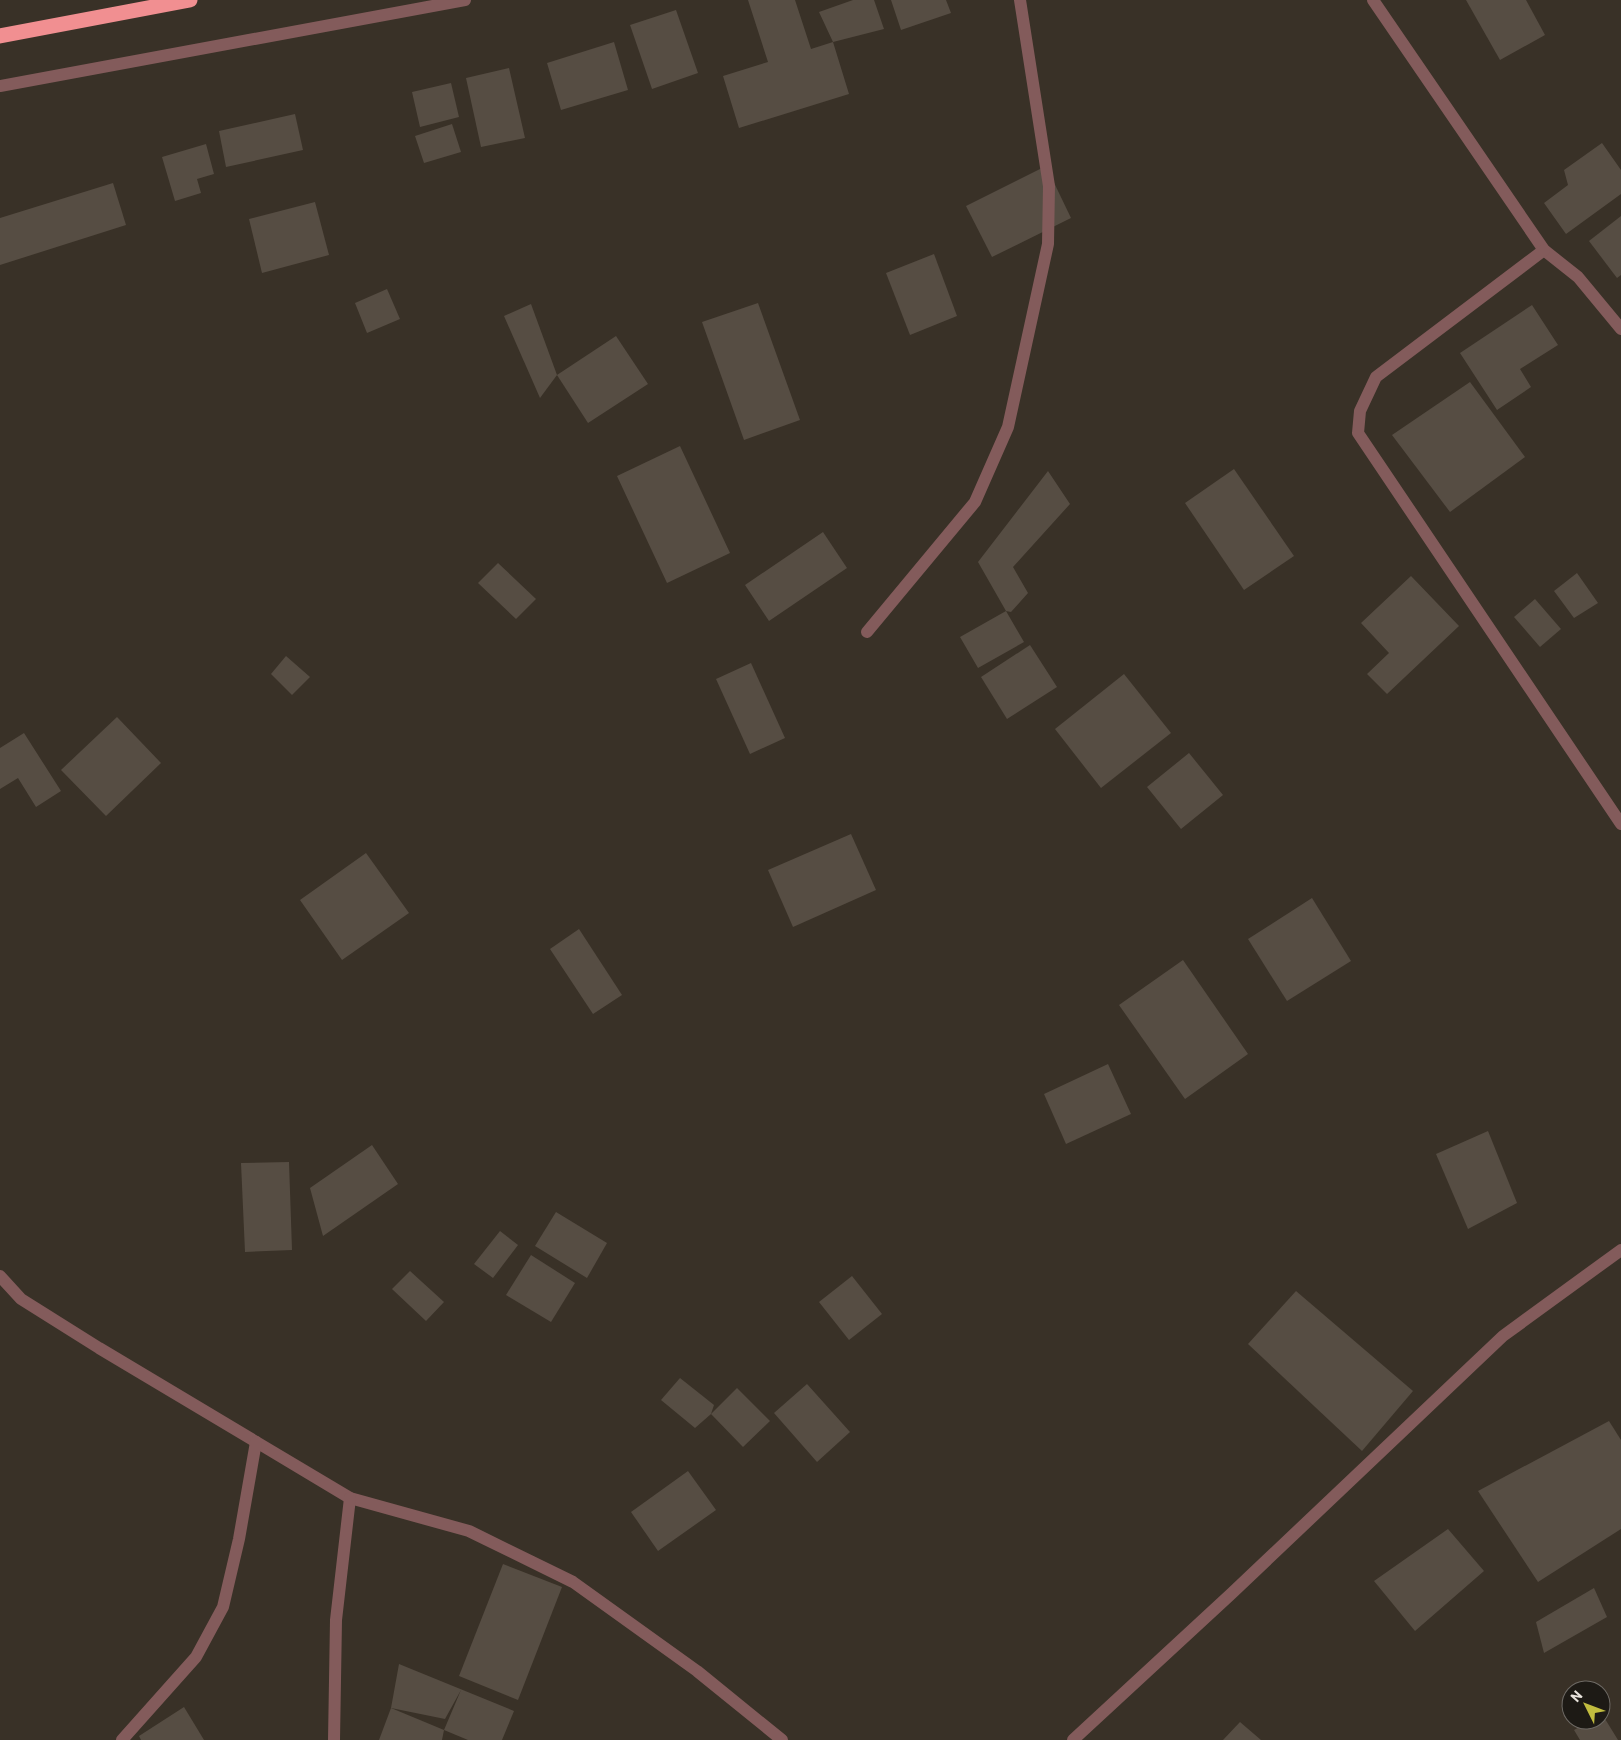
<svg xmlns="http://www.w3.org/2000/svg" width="1621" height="1740" viewBox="0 0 1621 1740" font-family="Barlow,sans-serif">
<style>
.building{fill:#564d43}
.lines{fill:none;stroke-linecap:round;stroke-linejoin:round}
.street{stroke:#835b5b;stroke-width:12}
.highway{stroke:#f18f91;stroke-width:15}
</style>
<rect width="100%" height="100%" fill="#393127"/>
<g class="building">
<polygon points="748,0 795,0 811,49 833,42 849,94 739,128 723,76 768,62"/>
<polygon points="853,0 874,0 884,29 833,42 819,12"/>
<polygon points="891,0 946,0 951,13 901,30"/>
<polygon points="1466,0 1526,0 1545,35 1500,60"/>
<polygon points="676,10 698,73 652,89 630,25"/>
<polygon points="614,42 628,90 561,110 547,63"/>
<polygon points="509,68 525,138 481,147 466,78"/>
<polygon points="451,83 459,117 420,127 412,92"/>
<polygon points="295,114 303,150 226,167 219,131"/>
<polygon points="452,124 461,152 424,163 415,136"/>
<polygon points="1602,143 1621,170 1621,194 1566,234 1544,203 1568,185 1564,170"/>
<polygon points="206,144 214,174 197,179 201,193 175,201 162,157"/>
<polygon points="1046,166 1071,218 992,257 966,206"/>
<polygon points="113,183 126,225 0,265 0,218"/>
<polygon points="315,202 329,255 262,273 249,219"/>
<polygon points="1621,216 1621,275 1617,278 1589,241"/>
<polygon points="934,254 957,316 910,335 886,273"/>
<polygon points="387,289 400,319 367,333 355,303"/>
<polygon points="758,303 800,420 744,440 702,322"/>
<polygon points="531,304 557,375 540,398 504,316"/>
<polygon points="1532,305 1558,345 1520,369 1531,387 1497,410 1460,353"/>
<polygon points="616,336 648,384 588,423 557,375"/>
<polygon points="1470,382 1525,457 1450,512 1392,435"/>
<polygon points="680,446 730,553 667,583 617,476"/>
<polygon points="1234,469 1294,556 1244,590 1185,503"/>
<polygon points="1048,471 1070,504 1013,567 1028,593 1011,612 1006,611 1024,642 978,668 960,637 1006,611 978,562"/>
<polygon points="823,532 847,568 769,621 745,585"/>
<polygon points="498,563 536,599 516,619 478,583"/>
<polygon points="1577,573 1598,603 1574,618 1554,591"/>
<polygon points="1411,576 1459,626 1387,694 1367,674 1389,653 1361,623"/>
<polygon points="1535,599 1561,629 1540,647 1514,617"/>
<polygon points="1030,645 1057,687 1007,719 981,677"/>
<polygon points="286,656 310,677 292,695 271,674"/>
<polygon points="751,663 785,738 750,754 716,679"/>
<polygon points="1124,674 1171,733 1101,788 1055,729"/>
<polygon points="117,717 161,763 106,816 61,770"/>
<polygon points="24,733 61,791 36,807 18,778 0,789 0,748"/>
<polygon points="1189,753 1223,795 1181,829 1147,787"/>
<polygon points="851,834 876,890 793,927 768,870"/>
<polygon points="366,853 409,913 342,960 300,900"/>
<polygon points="1312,898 1351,961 1287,1001 1248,939"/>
<polygon points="579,929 622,995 593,1014 550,949"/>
<polygon points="1183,960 1248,1054 1185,1099 1119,1005"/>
<polygon points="1108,1064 1131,1114 1066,1144 1044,1094"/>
<polygon points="1488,1131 1517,1203 1468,1229 1436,1154"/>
<polygon points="372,1145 398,1184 323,1236 310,1188"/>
<polygon points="289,1162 292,1250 245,1252 241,1163"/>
<polygon points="556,1212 607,1243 587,1278 535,1246"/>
<polygon points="500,1231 518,1245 493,1278 474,1264"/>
<polygon points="531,1255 575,1283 551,1322 506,1295"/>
<polygon points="410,1271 444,1302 426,1321 392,1289"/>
<polygon points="852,1276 882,1314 849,1340 819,1302"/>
<polygon points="1296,1291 1413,1391 1362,1451 1248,1344"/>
<polygon points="680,1378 714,1405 711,1414 695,1428 661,1400"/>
<polygon points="807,1384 850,1432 817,1462 774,1413"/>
<polygon points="737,1388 770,1421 743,1447 711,1414"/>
<polygon points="1609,1421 1621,1440 1621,1529 1538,1582 1478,1491"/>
<polygon points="688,1471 716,1510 658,1551 631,1512"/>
<polygon points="1448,1529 1484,1571 1415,1631 1374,1581"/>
<polygon points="503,1564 562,1587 518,1700 459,1676"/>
<polygon points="1594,1588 1607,1617 1544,1653 1536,1622"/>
<polygon points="399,1664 514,1711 502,1740 468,1740 444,1730 461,1690 445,1719 391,1708"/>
<polygon points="184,1707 204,1740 141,1740 139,1736"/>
<polygon points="391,1708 444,1730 442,1740 379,1740"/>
<polygon points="1601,1714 1602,1714 1618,1740 1580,1740 1574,1730 1592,1720 1601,1720"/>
<polygon points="1240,1722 1261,1740 1223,1740"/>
</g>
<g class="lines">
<g class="street">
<polyline points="1373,0 1544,250 1578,277 1621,329"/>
<polyline points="0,86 465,0"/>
<polyline points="1544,250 1376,377 1360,411 1358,433 1621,824"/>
<polyline points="867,632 975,502 1008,427 1048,244 1049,186 1020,0"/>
<polyline points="0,1276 21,1299 99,1348 350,1498 469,1531 573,1582 697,1671 782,1740"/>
<polyline points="122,1740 196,1657 223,1607 239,1539 256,1442"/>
<polyline points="334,1740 336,1620 350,1498"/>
<polyline points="1073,1740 1231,1594 1503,1336 1621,1250"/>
</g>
<polyline class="highway" points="0,36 190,0"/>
</g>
<g transform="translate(1586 1705) rotate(312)"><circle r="24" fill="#1d1a15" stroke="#6e6a65"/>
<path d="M0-4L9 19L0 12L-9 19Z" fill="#c2bd3f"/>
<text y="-8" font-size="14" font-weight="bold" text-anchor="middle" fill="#e8e3dc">N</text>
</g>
</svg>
